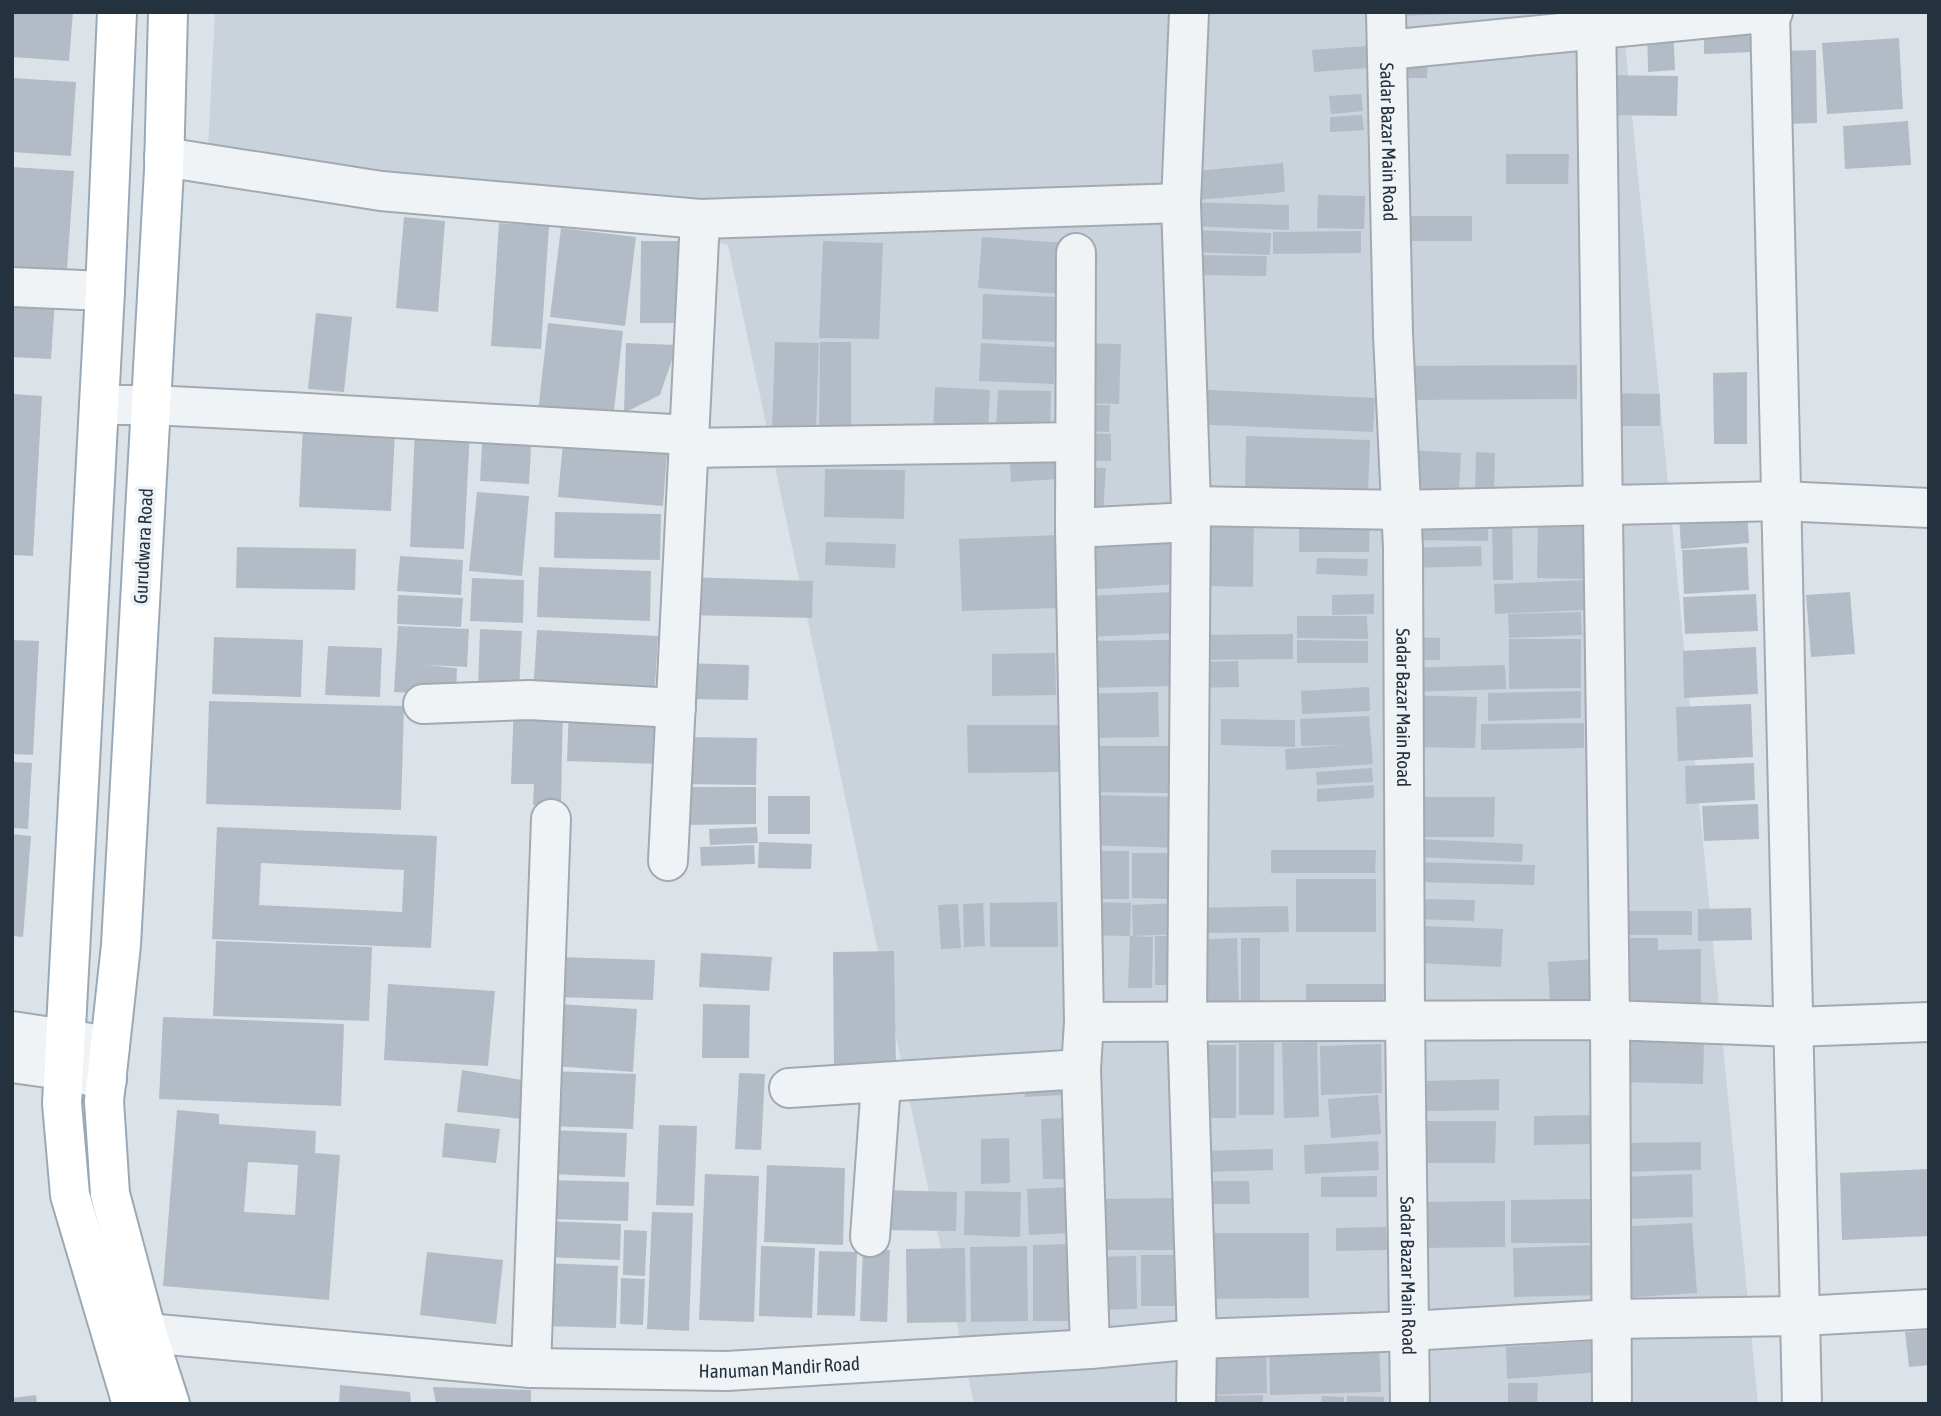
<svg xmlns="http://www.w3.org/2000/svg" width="1941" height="1416" viewBox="0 0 1941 1416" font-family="'Asap Condensed',sans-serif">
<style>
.built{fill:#cad2db}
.building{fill:#b3bcc6;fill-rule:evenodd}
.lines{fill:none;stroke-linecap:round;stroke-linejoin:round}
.minor-casing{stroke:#a1aab2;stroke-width:42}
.major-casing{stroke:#9aa9b5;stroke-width:42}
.minor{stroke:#eff3f6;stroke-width:38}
.major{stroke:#fff;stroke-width:38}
.labels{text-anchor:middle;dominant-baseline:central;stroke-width:7;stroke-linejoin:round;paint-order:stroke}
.street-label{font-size:19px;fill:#243240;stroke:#ecf1f6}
</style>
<rect width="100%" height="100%" fill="#dce3e8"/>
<polygon class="built" points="215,12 1622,12 1758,1404 974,1404 728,245 208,149"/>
<g class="building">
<polygon points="12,12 73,12 69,61 12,57"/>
<polygon points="1402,12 1449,12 1449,14 1402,16"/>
<polygon points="1752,18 1753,52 1704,54 1704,22"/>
<polygon points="1673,25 1675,70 1648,72 1647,28"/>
<polygon points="1899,38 1903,109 1827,114 1822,43"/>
<polygon points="1367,46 1368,68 1314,72 1312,50"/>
<polygon points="1428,49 1427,78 1396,78 1397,51"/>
<polygon points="1816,50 1817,123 1784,124 1783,51"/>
<polygon points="1603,75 1678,76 1677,116 1603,115"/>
<polygon points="12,78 76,82 71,156 12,152"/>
<polygon points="1361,94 1363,111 1331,114 1329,96"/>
<polygon points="1362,115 1364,130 1330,132 1330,117"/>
<polygon points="1908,121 1911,165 1845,169 1843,126"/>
<polygon points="1506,154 1569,154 1568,184 1506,184"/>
<polygon points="1283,163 1285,192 1198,200 1196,171"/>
<polygon points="12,167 74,171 66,283 12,279"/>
<polygon points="1318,195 1365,196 1364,229 1317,228"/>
<polygon points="1184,202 1289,205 1289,230 1183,226"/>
<rect x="1407" y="216" width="65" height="25"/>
<polygon points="404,217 445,221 438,312 396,308"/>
<polygon points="499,223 549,226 541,349 491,346"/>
<polygon points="561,228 636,237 625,326 550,317"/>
<polygon points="1197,230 1271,233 1270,255 1195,252"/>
<polygon points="1361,231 1361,253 1273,254 1273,232"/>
<polygon points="982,237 1065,243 1061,294 978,288"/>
<polygon points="641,241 684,241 684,323 640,323"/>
<polygon points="823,241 883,243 879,339 819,338"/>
<polygon points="1191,255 1267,256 1266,276 1191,275"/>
<polygon points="983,294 1059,297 1057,342 982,339"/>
<polygon points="12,296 55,299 51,359 12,357"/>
<polygon points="316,313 352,317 344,392 308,389"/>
<polygon points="548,323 623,331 613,419 538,412"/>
<polygon points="775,342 819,343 816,431 772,430"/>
<polygon points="820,342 851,342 851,432 819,432"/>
<polygon points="626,343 677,345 660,395 624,413"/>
<polygon points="981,343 1055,347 1054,384 979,381"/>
<polygon points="1078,343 1121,344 1119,404 1077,403"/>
<polygon points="1577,365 1577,399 1407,400 1406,366"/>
<polygon points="1747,372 1747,444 1714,444 1713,373"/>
<polygon points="935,387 990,390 988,434 933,432"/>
<polygon points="1193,389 1375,398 1373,432 1191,424"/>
<polygon points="998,390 1051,391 1050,431 996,430"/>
<polygon points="1605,393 1660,394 1660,426 1604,426"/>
<polygon points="12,394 42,396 33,556 12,555"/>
<polygon points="1077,405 1110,405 1109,432 1076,431"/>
<polygon points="303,426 395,430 391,511 299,507"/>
<polygon points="415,427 470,429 464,549 410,547"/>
<polygon points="483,428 532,430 529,484 480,481"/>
<polygon points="564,431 668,440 663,506 558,497"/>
<polygon points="1079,433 1111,434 1111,461 1079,461"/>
<polygon points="1246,436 1370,440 1368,494 1245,491"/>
<polygon points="1055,444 1057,479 1011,482 1009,447"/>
<polygon points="1411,450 1461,453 1459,492 1409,490"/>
<polygon points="1476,452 1495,453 1494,495 1475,494"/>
<polygon points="1078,467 1106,468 1103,513 1075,512"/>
<polygon points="825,469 905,470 904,519 824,517"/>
<polygon points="477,492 529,496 522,576 469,571"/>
<polygon points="1747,508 1749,543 1681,549 1679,513"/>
<polygon points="555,512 661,514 660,560 554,558"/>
<polygon points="1492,513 1512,513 1513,580 1493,580"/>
<polygon points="1299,514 1370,515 1369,552 1299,552"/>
<polygon points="1538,514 1584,515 1583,579 1537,578"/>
<polygon points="1207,515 1254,515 1253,587 1205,586"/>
<polygon points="1414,516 1488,517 1488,541 1413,540"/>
<polygon points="1175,530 1179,584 1085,590 1082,536"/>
<polygon points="1056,535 1059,608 962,611 959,539"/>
<polygon points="826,542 896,544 895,568 825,565"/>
<polygon points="1481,546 1482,566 1406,568 1405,548"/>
<polygon points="237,547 356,549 355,590 236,588"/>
<polygon points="1747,547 1749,590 1684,594 1682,550"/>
<polygon points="400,556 463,560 461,595 397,591"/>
<polygon points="1317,558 1368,559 1367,576 1316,574"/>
<polygon points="539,567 651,571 650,621 537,617"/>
<polygon points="686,577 813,581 812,618 685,615"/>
<polygon points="472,578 524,580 523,623 470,621"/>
<polygon points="1584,580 1585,610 1495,614 1494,584"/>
<polygon points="1174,592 1175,633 1088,637 1087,596"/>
<polygon points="1850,592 1855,654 1811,657 1806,595"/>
<polygon points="1374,594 1374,614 1332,615 1332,595"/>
<polygon points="1756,594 1758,631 1685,634 1683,597"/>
<polygon points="398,595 463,598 461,627 397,624"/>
<polygon points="1581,612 1582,635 1509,638 1508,614"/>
<polygon points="1297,616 1367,616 1368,639 1297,638"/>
<polygon points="398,626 469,629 467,667 425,665 457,668 456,695 394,692"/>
<polygon points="480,629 522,631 519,690 478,688"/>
<polygon points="537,630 658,636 654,702 533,696"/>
<polygon points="1293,634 1293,659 1189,660 1189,635"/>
<polygon points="214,637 303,640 301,697 212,694"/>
<polygon points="1408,637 1440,638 1440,660 1407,660"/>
<polygon points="1509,639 1581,639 1581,688 1509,689"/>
<polygon points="12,640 39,641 33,755 12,754"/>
<polygon points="1171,640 1171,686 1082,688 1081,641"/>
<polygon points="1297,640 1368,641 1368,663 1297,663"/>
<polygon points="328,646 382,648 380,697 325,695"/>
<polygon points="1756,647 1758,694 1684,698 1683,651"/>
<polygon points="1055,653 1056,695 992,696 992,654"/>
<polygon points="1238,661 1239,687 1191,688 1190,662"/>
<polygon points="683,663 749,665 748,700 682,699"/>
<polygon points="1505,665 1506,689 1405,692 1404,668"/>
<polygon points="1369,687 1370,711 1302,714 1301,691"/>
<polygon points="1581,691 1581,718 1488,721 1488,693"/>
<polygon points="1158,692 1159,737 1081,738 1081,694"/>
<polygon points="1405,695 1477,697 1475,748 1404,747"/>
<polygon points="209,701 404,706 401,810 206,804"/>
<polygon points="514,701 563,703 561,805 533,805 534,784 511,784"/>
<polygon points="1751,704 1753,757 1678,761 1676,707"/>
<polygon points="569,707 661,710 659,764 567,761"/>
<polygon points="1369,716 1373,764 1286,770 1285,749 1345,745 1301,746 1300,719"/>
<polygon points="1221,719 1295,720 1295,747 1221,745"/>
<polygon points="1584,723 1584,748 1481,750 1481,724"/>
<polygon points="967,725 1060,725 1060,772 968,773"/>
<polygon points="686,737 757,738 756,785 686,784"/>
<polygon points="1084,746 1168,746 1168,793 1084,792"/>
<polygon points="12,762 32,763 28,829 12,828"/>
<polygon points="1754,763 1755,800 1686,804 1685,766"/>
<polygon points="1372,768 1373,782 1317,785 1316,772"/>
<polygon points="1374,785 1374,798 1317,802 1317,789"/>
<polygon points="685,787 756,787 756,824 685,825"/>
<polygon points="1088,795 1183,797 1182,848 1086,845"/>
<rect x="768" y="796" width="42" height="38"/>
<polygon points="1415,797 1495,797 1494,837 1416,837"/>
<polygon points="1758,804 1759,839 1704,841 1702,806"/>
<path d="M217 827 437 836 431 948 212 939ZM261 863 404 870 402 912 259 905Z"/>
<polygon points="757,827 758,843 710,845 709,829"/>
<polygon points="12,834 31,836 23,937 12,936"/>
<polygon points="1418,839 1523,844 1522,862 1417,857"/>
<polygon points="759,842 812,844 811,869 758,868"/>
<polygon points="754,845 755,864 701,866 700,847"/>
<polygon points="1271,850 1376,850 1375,873 1271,873"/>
<rect x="1086" y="851" width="43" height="48"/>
<polygon points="1132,853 1170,853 1169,899 1132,898"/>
<polygon points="1416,862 1535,865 1534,885 1416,882"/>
<rect x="1296" y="879" width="80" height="53"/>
<polygon points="1417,899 1475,900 1474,921 1417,919"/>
<polygon points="1057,902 1058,947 990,947 990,903"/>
<polygon points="1087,902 1131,903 1130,936 1086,935"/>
<polygon points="983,903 985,946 964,947 963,904"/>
<polygon points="1176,903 1178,934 1133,936 1132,905"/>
<polygon points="958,904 961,948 941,949 938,905"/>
<polygon points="1288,906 1289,932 1195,933 1195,908"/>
<polygon points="1751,908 1752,940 1698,941 1698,909"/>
<rect x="1615" y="911" width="77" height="24"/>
<polygon points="1421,926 1503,929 1501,967 1419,963"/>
<polygon points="1130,936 1153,937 1152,988 1128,988"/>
<rect x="1155" y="936" width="23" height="49"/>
<polygon points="1237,938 1239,1005 1196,1007 1194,940"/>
<rect x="1241" y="938" width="19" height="69"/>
<polygon points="1618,938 1658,938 1658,950 1701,949 1701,1004 1618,1005"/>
<polygon points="216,941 372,947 369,1021 213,1016"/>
<polygon points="894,951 896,1068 834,1069 833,952"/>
<polygon points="701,953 772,957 769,991 699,987"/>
<polygon points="558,957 655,960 653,1000 557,997"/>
<polygon points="1593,959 1594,1004 1550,1006 1548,962"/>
<polygon points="388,984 495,991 488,1066 384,1060"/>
<polygon points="1306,984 1384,984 1383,1011 1306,1010"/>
<polygon points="559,1004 637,1009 633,1072 555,1066"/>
<polygon points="703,1004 750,1005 749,1058 702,1058"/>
<polygon points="163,1017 344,1024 341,1106 159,1099"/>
<polygon points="1619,1039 1704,1041 1703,1084 1618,1082"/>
<polygon points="1317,1042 1319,1117 1284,1118 1282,1043"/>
<rect x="1239" y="1043" width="35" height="72"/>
<polygon points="1381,1044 1382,1093 1321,1095 1320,1046"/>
<polygon points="1199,1045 1236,1045 1236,1118 1198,1118"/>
<polygon points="462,1070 528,1081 523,1119 457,1112"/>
<polygon points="549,1071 636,1074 633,1129 547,1126"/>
<polygon points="739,1073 765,1074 761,1150 735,1149"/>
<polygon points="1062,1073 1063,1095 1025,1097 1024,1075"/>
<polygon points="1499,1079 1499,1110 1427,1111 1426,1081"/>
<polygon points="1378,1095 1381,1134 1331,1138 1328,1099"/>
<path d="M177 1110 219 1114V1124L316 1131 315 1153 340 1155 329 1300 163 1286ZM248 1162 298 1165 295 1215 244 1212Z"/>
<polygon points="1597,1115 1597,1144 1534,1145 1534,1116"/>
<polygon points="1064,1118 1065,1179 1043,1179 1041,1119"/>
<polygon points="1422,1121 1496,1121 1495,1163 1422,1163"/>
<polygon points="445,1123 500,1129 496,1163 442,1157"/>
<polygon points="659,1125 697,1126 694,1206 656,1205"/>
<polygon points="550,1130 627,1133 625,1177 548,1174"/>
<polygon points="1009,1138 1010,1183 981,1184 981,1139"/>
<polygon points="1378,1141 1379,1170 1305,1174 1304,1145"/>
<polygon points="1701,1142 1701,1170 1621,1172 1621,1143"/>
<polygon points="1273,1149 1273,1170 1205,1172 1205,1151"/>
<polygon points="767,1165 845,1168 843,1245 764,1242"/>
<polygon points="1929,1169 1929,1236 1842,1240 1840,1173"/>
<polygon points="705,1174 759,1176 754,1322 699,1320"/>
<polygon points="1692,1174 1693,1217 1624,1219 1622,1177"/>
<polygon points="1377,1176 1377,1197 1321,1197 1321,1177"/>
<polygon points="547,1180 629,1182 628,1221 546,1219"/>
<polygon points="1206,1181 1249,1181 1250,1204 1206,1204"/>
<polygon points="1071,1187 1074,1233 1029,1235 1027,1189"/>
<polygon points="879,1190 957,1192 956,1231 878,1230"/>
<polygon points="965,1191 1021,1192 1020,1237 964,1235"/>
<polygon points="1183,1198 1183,1250 1099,1250 1099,1199"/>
<polygon points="1597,1199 1598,1243 1511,1243 1511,1200"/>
<polygon points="1505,1201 1505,1247 1421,1248 1421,1202"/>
<polygon points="652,1212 693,1213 689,1331 647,1329"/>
<polygon points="545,1221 621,1224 620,1260 543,1257"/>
<polygon points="1692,1223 1697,1293 1620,1298 1616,1227"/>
<polygon points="1386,1227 1387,1250 1336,1251 1336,1228"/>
<polygon points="624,1230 647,1231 645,1276 623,1275"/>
<polygon points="1206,1233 1309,1233 1309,1298 1206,1299"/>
<polygon points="1073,1244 1073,1321 1033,1321 1033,1245"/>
<polygon points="1597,1245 1599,1295 1514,1297 1513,1248"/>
<polygon points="761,1246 815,1248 812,1318 759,1316"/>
<polygon points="1027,1246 1028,1321 971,1322 970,1247"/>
<polygon points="965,1248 966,1322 907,1323 906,1249"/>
<polygon points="863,1249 890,1250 887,1322 860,1321"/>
<polygon points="819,1251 857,1252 855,1316 817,1315"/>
<polygon points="427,1252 503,1260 496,1324 420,1315"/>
<rect x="1141" y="1255" width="42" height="51"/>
<polygon points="1136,1256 1137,1309 1095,1310 1094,1257"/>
<polygon points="543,1263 618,1266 616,1328 541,1326"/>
<polygon points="621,1278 645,1279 643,1325 620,1324"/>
<polygon points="1929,1330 1929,1365 1909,1367 1905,1332"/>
<polygon points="1379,1340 1381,1392 1270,1395 1269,1343"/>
<polygon points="1266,1341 1267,1393 1209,1395 1207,1343"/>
<polygon points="1598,1341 1601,1372 1507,1379 1506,1347"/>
<polygon points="1508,1383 1538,1383 1537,1404 1508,1404"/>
<polygon points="340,1385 410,1392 411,1404 339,1404"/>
<polygon points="433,1387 531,1390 531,1404 436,1404"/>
<polygon points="36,1395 37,1404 12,1404 12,1398"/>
<polygon points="1263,1395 1263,1404 1210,1404 1209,1396"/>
<polygon points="1322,1396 1344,1397 1344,1404 1321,1404"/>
<polygon points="1347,1396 1384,1397 1384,1404 1347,1404"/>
</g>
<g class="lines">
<g class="minor-casing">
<g id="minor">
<polyline points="1189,12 1181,203 1191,506 1187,1020 1197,1339 1196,1404"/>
<path id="s1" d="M1386 12 1393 334 1403 548 1405 1020 1410 1404"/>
<polyline points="1596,12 1610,1020 1612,1404"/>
<polyline points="1770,13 1802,1404"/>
<polyline points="1387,50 1773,12"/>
<polyline points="164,157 381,191 700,219 1181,203"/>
<polyline points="1076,253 1075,528 1084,1022 1081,1069 1090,1349"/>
<polyline points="12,287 105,291"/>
<polyline points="99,405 151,405 290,412 689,435"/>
<polyline points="688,448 1075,442"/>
<polyline points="1191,506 1401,510 1781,501 1929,508"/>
<polyline points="1075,528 1190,522"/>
<polyline points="423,704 529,700 676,708"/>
<polyline points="668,861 700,219"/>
<polyline points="1084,1022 1610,1020 1794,1027 1929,1022"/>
<polyline points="12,1031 110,1046"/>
<polyline points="12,1063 62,1070 107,1080"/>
<polyline points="789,1088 1081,1069"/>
<polyline points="870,1237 881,1084"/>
<path id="s2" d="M147 1333 531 1368 727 1371 1090 1349 1197 1339 1409 1331 1612 1319 1801 1316 1929 1309"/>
<polyline points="531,1368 551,819"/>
</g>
</g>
<g class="major-casing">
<g id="major">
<polyline points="117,12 105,291 62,1103 70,1195 132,1404"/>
<polyline points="168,12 164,170 121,945 104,1101 110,1194 147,1333 170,1404"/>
</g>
</g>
<use href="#minor" class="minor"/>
<use href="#major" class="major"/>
</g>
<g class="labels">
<g class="street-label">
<text stroke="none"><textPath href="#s1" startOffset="130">Sadar Bazar Main Road</textPath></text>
<text transform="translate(143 546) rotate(-87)">Gurudwara Road</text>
<text stroke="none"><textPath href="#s1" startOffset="696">Sadar Bazar Main Road</textPath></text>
<text stroke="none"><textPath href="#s1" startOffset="1264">Sadar Bazar Main Road</textPath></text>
<text stroke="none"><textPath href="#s2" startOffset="634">Hanuman Mandir Road</textPath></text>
</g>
</g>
<rect width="1941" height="1416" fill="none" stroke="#243240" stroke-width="28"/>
</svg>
